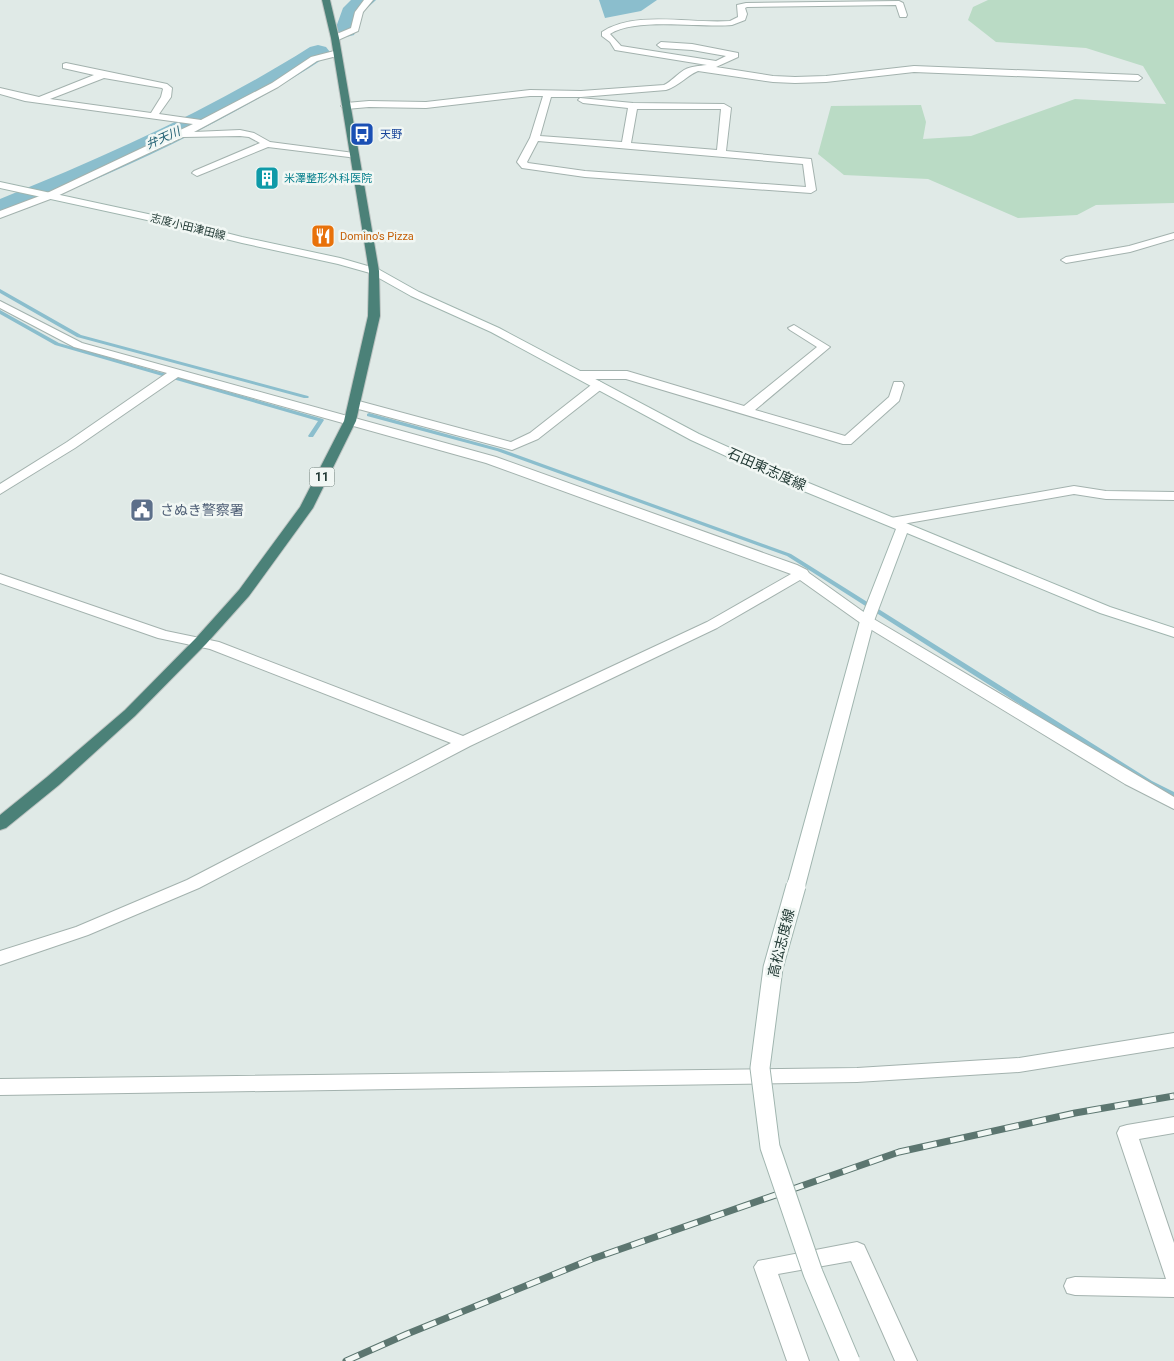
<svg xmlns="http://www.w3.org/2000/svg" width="1174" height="1361" viewBox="0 0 1174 1361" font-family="Roboto,'Noto Sans JP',sans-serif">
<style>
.green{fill:#badbc5}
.water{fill:#8bbecd}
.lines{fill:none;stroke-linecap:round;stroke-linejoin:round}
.stream{fill:#8bbecd;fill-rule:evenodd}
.river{fill:#8bbecd;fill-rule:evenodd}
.minor-casing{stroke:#a3b2ae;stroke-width:2}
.secondary-casing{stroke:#a0b5af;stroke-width:2}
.trunk-casing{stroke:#bdc4c2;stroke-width:2}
.minor{fill:#fff;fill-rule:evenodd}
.secondary{fill:#fff;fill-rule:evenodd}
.trunk{fill:#4b8178;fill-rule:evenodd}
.rail-casing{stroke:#5c7670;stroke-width:7}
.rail{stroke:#f1f7f4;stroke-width:5;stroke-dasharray:14;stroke-linecap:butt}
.secondary-bridge-casing{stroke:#a0b5af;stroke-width:21;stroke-linecap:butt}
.secondary-bridge{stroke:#fff;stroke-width:19}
.labels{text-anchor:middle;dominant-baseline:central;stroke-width:5;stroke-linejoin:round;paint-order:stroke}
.far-transit-label{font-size:11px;fill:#164399;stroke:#f1f7f4;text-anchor:start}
.far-culture-label{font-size:11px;fill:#0d838f;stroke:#f1f7f4;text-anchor:start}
.far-street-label{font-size:11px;fill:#223a35;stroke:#f1f7f4}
.far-food-label{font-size:11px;fill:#c56008;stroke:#f1f7f4;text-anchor:start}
.far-water-label{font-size:12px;font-style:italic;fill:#205f72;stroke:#f1f7f4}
.shield{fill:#f1f7f4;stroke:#60736e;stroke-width:1}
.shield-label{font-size:12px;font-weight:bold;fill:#223a35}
.street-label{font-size:14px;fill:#223a35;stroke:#f1f7f4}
.service-label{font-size:14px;fill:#4e5e75;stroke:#f1f7f4;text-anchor:start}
</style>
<rect width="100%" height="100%" fill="#e0eae7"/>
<polygon class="green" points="988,0 1174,0 1174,203 1096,205 1077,215 1018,218 928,179 844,175 818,154 831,106 921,105 926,122 923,139 971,136 1075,99 1166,104 1143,66 1086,48 996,42 968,20 973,7"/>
<polygon class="water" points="599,0 657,0 641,11 605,18"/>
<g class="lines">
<g class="stream">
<polygon points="0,289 81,335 308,396 309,397 308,398 304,398 77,337 0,293"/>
<polygon points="0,310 59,343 323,419 324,420 313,437 309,437 308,436 318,421 55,345 0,314"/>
<polygon points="369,413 501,449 791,554 1152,781 1174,792 1174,797 1146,785 787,556 497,451 367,416 367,414"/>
</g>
<g class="river">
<polygon points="351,0 376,0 364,11 354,35 346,37 338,35 335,30 343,8"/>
<path d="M318 45 326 47 330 52 326 57C250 107 169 148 85 184 57 195 29 210 0 217V199C107 156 212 109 310 47Z"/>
</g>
<g class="minor-casing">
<g id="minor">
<polygon points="364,0 373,0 363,12 358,31 338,40 332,40 332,36 351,28 355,12"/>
<path d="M899 1 903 3 907 15 906 17H900L896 5 747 7 745 8 747 14 745 20 732 25C701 28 635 17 610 34L621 46 716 61 726 56 692 50 661 48 657 45 661 42 692 44 738 53V57L716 67 773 76 795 77 826 76 914 66 1138 75 1142 78 1138 81 914 72 826 82 795 83 773 82 698 71C686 76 679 86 666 90L581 97H551L540 136 622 142 628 108 583 103 578 100 580 98 633 103 724 104 731 108 726 151 811 159 816 190 811 193 585 177 522 168 517 162 530 138 543 96H530L426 108 369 107 346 109 341 106 346 103 369 101 426 102 530 90 581 91 664 85C672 81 676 75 684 70 691 66 699 66 707 65L615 50 610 42 602 36V32C634 10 692 24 730 21L738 17 737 5 746 3ZM637 109H721L717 150 631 143ZM538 141 803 164 806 187 585 171 528 163 527 162Z"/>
<path d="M338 50 341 51V55L317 61 278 87 194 132 240 130 254 133 270 142 354 153 359 156 357 158 268 147 197 176 192 173 194 171 260 143 249 137 240 136 183 137 53 198 0 218V211L45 194 193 124 25 101 0 94V88L39 97 94 75 63 68V64L66 63 167 84 172 88 171 97 159 114 201 120 272 83 311 57ZM104 78 162 88 163 89 161 97 151 113 50 99Z"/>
<polygon points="1174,233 1174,239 1130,252 1066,263 1061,260 1066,257 1129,246"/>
<polygon points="0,301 82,343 496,457 797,565 807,570 809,573 872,618 1174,797 1174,809 1125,784 862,624 800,580 717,628 470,746 199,888 88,935 0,965 0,951 76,927 187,880 451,743 210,649 158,638 0,583 0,574 166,631 219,642 463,736 707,622 791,574 486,463 178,377 75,448 0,494 0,484 67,442 167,373 74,347 0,308"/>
<polygon points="794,325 830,347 755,410 845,436 889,397 894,382 902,382 904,385 899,401 851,444 843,444 626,379 580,379 574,375 580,371 627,371 744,406 817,347 790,330 788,328"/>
<polygon points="599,381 605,385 603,388 538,439 512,450 351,407 349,404 355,400 511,442 530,433 595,382"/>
<polygon points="1074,486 1106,491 1174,492 1174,500 1106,499 1074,494 891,526 884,522 891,518"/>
<polygon points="1174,1033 1174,1047 1019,1072 857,1082 0,1095 0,1079 857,1068 1019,1058"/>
<polygon points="1174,1117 1174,1133 1139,1139 1174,1243 1174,1297 1075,1295 1067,1293 1064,1286 1067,1279 1075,1277 1166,1279 1117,1133 1120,1127 1127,1125"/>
<polygon points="857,1242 864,1245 917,1361 895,1361 851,1261 778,1274 809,1361 787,1361 754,1267 758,1261"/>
</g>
</g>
<g class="secondary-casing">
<polygon id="secondary" points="0,182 171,219 242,237 340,258 378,269 419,292 499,328 699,434 799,479 1110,607 1174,628 1174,637 1100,613 907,533 874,621 805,886 802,890 796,892 790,890 787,886 860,621 896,529 789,485 691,440 491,332 411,296 370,273 338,264 242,243 170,225 0,188"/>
</g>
<g class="trunk-casing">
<polygon id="trunk" points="322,0 330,0 339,38 379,271 380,316 356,421 313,508 249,596 206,644 135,716 59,785 6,828 0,830 0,815 47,777 125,710 196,638 239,590 300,507 344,421 368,316 369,271 331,38"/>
</g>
<use href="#minor" class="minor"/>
<use href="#secondary" class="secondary"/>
<use href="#trunk" class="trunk"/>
<g class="rail-casing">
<polyline id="rail" points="346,1361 407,1334 592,1259 899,1152 1075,1113 1174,1096"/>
</g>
<use href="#rail" class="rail"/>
<g class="secondary-bridge-casing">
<polyline id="secondary-bridge" points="796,886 773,968 760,1068 770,1147 813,1273 850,1361"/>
</g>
<use href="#secondary-bridge" class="secondary-bridge"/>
</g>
<defs>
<g id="bus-square" transform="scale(1.25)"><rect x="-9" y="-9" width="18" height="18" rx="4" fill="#1a4fb4" stroke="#f1f7f4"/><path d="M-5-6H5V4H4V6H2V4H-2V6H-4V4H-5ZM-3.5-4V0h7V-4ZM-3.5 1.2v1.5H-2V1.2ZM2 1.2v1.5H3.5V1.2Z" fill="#fff"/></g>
<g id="building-square" transform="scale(1.25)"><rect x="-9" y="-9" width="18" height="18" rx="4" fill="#0f9aa8" stroke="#f1f7f4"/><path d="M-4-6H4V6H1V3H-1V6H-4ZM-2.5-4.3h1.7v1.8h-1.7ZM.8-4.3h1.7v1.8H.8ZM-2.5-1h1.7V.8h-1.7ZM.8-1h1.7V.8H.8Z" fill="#fff"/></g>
<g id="restaurant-square" transform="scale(1.25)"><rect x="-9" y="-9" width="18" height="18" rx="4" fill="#e8710a" stroke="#f1f7f4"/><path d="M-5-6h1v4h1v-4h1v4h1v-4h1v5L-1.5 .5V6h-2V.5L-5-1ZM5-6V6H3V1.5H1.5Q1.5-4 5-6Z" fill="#fff"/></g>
<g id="civic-square" transform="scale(1.25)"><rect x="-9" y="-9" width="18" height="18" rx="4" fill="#5c6f8a" stroke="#f1f7f4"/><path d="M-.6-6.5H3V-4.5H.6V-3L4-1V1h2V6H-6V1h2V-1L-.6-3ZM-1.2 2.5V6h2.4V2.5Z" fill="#fff"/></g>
</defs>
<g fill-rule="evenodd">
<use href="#bus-square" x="362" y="134"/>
<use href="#building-square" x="267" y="178"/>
<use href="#restaurant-square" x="323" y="236"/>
<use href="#civic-square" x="142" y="510"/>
</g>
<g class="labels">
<g class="far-transit-label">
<text x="380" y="134">天野</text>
</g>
<g class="far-culture-label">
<text x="284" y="178">米澤整形外科医院</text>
</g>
<g class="far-street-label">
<text transform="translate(188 227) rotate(14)">志度小田津田線</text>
</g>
<g class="far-food-label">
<text x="340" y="236">Domino's Pizza</text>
</g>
<g class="far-water-label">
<text transform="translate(163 138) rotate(-24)">弁天川</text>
</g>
<rect class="shield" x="309.5" y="467.5" width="25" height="19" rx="4"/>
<g class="shield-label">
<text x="322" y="477">11</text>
</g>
<g class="street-label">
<text transform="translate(767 469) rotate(24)">石田東志度線</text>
<text transform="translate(781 943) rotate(-76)">高松志度線</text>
</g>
<g class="service-label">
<text x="160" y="510">さぬき警察署</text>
</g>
</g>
</svg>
